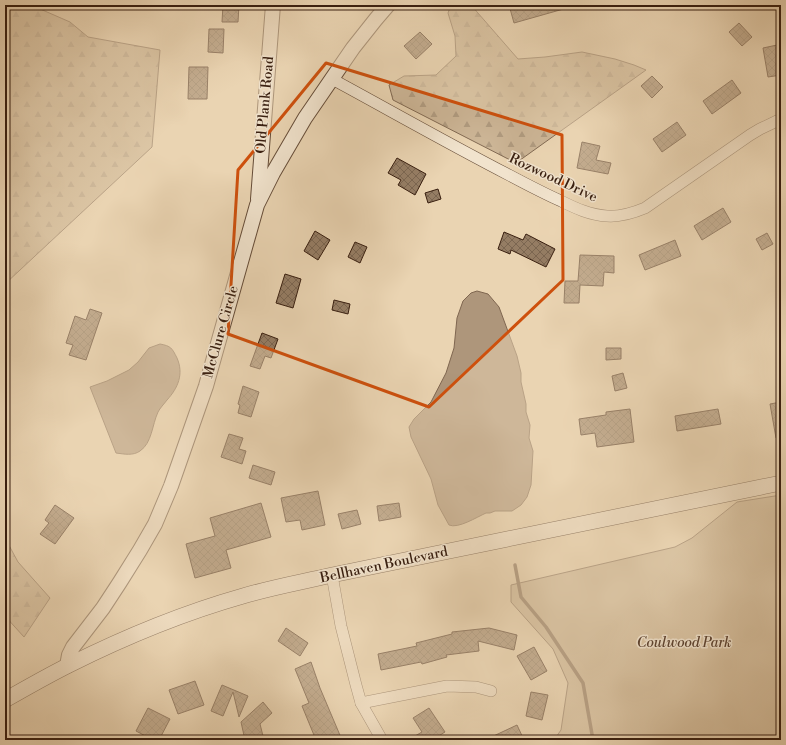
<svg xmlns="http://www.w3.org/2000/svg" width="786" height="745" viewBox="0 0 786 745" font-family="'Libre Bodoni',serif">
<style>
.forest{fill:url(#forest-firs);stroke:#826a53}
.green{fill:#ccb596;stroke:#826a53}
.water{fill:#ae967b;stroke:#7f6650}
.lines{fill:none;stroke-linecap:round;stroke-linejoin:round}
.stream{stroke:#7f6650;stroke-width:3.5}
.building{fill:url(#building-cross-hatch);stroke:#391f10}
.minor-casing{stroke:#654c38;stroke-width:12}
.tertiary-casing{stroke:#654c38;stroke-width:16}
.secondary-casing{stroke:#391f10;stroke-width:16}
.minor{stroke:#f1e3cd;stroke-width:11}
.tertiary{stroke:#f1e3cd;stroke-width:14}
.secondary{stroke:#f1e3cd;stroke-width:15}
.marked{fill:none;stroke:#ce500d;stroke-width:3;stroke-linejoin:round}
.labels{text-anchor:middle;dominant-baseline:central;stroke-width:3;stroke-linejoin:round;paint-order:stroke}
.street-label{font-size:14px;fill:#391f10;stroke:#f1e3cd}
.park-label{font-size:14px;font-style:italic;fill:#5e4432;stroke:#f1e3cd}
</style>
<defs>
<pattern id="forest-firs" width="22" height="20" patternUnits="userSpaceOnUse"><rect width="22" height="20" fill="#ccb596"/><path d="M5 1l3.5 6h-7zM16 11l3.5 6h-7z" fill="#b09b80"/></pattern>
<pattern id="building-cross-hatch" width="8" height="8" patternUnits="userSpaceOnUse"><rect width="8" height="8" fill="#957d64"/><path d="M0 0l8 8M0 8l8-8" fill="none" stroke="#7b6651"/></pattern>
</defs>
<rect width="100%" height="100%" fill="#ead4b2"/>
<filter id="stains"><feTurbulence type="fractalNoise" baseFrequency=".005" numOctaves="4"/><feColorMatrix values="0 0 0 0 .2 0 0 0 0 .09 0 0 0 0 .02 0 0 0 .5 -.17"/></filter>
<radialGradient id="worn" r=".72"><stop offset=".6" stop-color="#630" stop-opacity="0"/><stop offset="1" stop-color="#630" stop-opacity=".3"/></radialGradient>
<g class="forest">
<polygon points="5,5 31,5 70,22 88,37 160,50 152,147 5,284"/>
<polygon points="451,5 471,5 518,59 545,57 582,52 615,59 634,65 646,70 516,163 393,100 389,85 404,76 436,75 456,56 455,36 448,13"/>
<polygon points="5,538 18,562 50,598 24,637 5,616"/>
</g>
<polygon class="green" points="781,495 781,740 554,740 561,730 568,683 553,649 511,602 511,585 675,547 692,538 737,502"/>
<g class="water">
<path d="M477 291 488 294 499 307 517 356 521 373V382L526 404V412L530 425 529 438 533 451 531 485 527 497 521 505 512 511H495L490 513H486C477 517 458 529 449 525L438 505 431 479 411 437 409 427 414 419 431 402 446 373 454 348 457 318 463 301 471 293Z"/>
<path d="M160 344C171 346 172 348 177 358 184 374 178 388 167 400 164 404 160 408 158 412 152 425 152 443 140 451 133 456 124 454 116 453L90 387 107 381 129 370 138 362 149 348Z"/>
</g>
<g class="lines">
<polyline class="stream" points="515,565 521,597 546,627 583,683 593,740"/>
</g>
<g class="building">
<polygon points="223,5 239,5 238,22 222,22"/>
<polygon points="509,5 567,5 567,8 514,23"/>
<polygon points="739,23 752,37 742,46 729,32"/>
<polygon points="209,29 224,29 223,53 208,52"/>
<polygon points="420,32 432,44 416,59 404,46"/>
<polygon points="777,45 779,56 781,55 781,75 768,77 763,48"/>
<polygon points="189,67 208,67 207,99 188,99"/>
<polygon points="652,76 663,87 652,98 641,86"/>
<polygon points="732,80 741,93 712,114 703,101"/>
<polygon points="677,122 686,135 662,152 653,139"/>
<polygon points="582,142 600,146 596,160 611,163 608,174 577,168"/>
<polygon points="397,158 426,174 415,195 398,185 401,180 388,173"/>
<polygon points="438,189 441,199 428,203 425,193"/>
<polygon points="723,208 731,222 702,240 694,226"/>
<polygon points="315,231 330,240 318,260 304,251"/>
<polygon points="504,232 523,240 526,234 555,249 546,267 511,250 510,254 498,249"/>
<polygon points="767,233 773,244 762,250 756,239"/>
<polygon points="675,240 681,256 645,270 639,255"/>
<polygon points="355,242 367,247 360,263 348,257"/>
<polygon points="580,255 614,256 614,273 604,272 603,286 580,285 579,303 564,303 565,281 578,281"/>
<polygon points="285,274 301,279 293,308 276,303"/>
<polygon points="334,300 350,304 348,314 332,310"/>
<polygon points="90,309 102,313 86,360 69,355 73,345 66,343 75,316 86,320"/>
<polygon points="262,333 278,339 271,358 265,356 260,369 250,366"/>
<polygon points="606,348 621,348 621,359 606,360"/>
<polygon points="623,373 627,388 615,391 612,376"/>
<polygon points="243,386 259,392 251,417 238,413 240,405 238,404"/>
<polygon points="781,402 781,437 776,438 770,404"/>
<polygon points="630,409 634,442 597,447 595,433 581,435 579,419 606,415 606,412"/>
<polygon points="718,409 721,424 677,431 675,416"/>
<polygon points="229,434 243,438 239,449 246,451 242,464 221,457"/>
<polygon points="253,465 275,472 271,485 249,478"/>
<polygon points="318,491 325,525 302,530 300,520 286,522 281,498"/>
<polygon points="261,503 271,537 226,550 231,568 195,578 186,544 215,536 210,518"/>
<polygon points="399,503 401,517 379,521 377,506"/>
<polygon points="55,505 74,518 55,544 40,534 49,523 45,520"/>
<polygon points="357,510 361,524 342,529 338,514"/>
<polygon points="286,628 308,643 300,656 278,641"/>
<polygon points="489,628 517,635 514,650 478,641 479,651 446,655 447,657 422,664 421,662 381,670 378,654 417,646 416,643 452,634 452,632"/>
<polygon points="534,647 547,671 531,680 517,656"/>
<polygon points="311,662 320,688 342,740 316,740 302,706 309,703 295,669"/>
<polygon points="195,681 204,705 178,714 169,690"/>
<polygon points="222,685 248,696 239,717 233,692 223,716 211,711"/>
<polygon points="531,692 548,695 542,720 526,716"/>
<polygon points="263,702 272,713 260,724 264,740 245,740 241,722"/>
<polygon points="148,708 170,719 159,740 153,740 136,731"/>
<polygon points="429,708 445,732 432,740 408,740 422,732 413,718"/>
<polygon points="517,725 524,740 485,740"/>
</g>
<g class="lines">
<g class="minor-casing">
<g id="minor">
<path d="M332 79C391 111 449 144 509 175 526 184 543 193 561 201 575 208 590 215 607 216 620 217 633 213 645 208L750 135 760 129 781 119"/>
<polyline points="332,575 341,626 356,685 361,703 382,740"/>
<polyline points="361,703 447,686 476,687 491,691"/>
</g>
</g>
<g class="tertiary-casing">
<g id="tertiary">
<polyline points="258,199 273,5"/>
<polyline points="67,666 69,655 73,647 103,608 120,582 140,550 155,524 171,486 206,386 257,205 273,173 305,118 353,48 376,19 388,5"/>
</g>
</g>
<g class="secondary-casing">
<path id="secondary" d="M5 700C26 688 47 676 69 665 125 637 183 613 243 596 273 587 302 582 332 575L781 483"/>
</g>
<use href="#minor" class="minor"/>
<use href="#tertiary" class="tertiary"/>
<use href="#secondary" class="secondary"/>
</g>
<path d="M0 0H786V745H0ZM326 63 562 135 563 280 429 407 228 334 238 170Z" fill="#ead4b2" fill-opacity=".55" fill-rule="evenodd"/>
<path class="marked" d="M326 63 562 135 563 280 429 407 228 334 238 170Z"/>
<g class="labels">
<g class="street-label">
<text transform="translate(265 105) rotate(-85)">Old Plank Road</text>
<text transform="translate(553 178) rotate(25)">Rozwood Drive</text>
<text transform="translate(221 332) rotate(-74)">McClure Circle</text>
<text transform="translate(384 565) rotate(-12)">Bellhaven Boulevard</text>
</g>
<g class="park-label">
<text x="684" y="643">Coulwood Park</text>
</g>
</g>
<rect width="786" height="745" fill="none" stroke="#ead4b2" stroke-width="20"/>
<rect x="6" y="6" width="774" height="733" fill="none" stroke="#391f10" stroke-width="2"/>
<rect x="10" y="10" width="766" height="725" fill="none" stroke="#391f10"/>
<rect width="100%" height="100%" filter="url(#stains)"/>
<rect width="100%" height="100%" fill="url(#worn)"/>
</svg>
